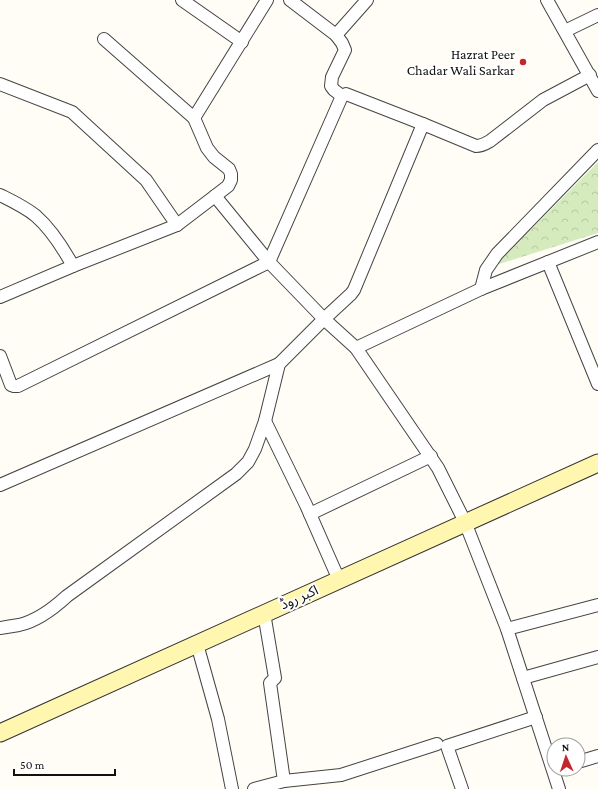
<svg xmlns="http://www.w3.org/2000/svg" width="598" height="789" viewBox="0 0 598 789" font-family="'Crimson Pro','Noto Sans Arabic',serif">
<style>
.park{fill:url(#park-crowns)}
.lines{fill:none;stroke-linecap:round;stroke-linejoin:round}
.minor-casing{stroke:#444;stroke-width:14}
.secondary-casing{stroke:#333;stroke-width:19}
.minor{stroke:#fff;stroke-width:12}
.secondary{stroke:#fff6b0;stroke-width:17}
.poi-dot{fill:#c4262e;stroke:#fff;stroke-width:1.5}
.labels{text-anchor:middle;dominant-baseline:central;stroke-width:4;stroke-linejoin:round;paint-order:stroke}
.poi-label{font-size:14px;fill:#111;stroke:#fff;text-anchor:end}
.street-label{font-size:14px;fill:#111;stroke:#fff}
</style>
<defs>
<pattern id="park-crowns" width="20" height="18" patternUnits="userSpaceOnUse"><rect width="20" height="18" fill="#d5ebbd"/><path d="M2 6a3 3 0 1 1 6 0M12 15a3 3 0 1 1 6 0" fill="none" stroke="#b6c8a1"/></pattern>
</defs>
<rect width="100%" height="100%" fill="#fffdf5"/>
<polygon class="park" points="598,162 598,233 496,265"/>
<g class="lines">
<g class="minor-casing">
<g id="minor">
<polyline points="182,0 242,42"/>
<polyline points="290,0 336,35"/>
<polyline points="547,0 598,91"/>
<polyline points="565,31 598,15"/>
<polyline points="104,39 194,118 267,0"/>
<polyline points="0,84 72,112 146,180 177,225"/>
<polyline points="342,96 334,90 331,86 332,77 345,50 342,43 336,35 367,0"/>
<path d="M0 195C12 201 25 207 36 216 52 230 63 248 73 266"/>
<polyline points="215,196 269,262 324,319 356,348 438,468 465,522 507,629 559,789"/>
<polyline points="548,262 598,384"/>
<polyline points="481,289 486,270 497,254 598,150"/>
<polyline points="0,297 73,266 177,225 215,196 228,186 231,180 231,174 229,169 214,157 207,148 194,118"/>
<polyline points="356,348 481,289 598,242"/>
<polyline points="0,356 11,385 14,386 18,386 269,262 342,96 346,94 423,124"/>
<polyline points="265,421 306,505 339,580"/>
<polyline points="0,485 279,364"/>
<polyline points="310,514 431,456"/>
<polyline points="264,613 275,678 270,683 284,781"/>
<path d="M0 628C6 627 13 626 19 625 37 621 54 608 67 596L236 474 248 462 255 449 265 421 277 372 279 364 324 319 351 294 354 290 423 124 476 146C482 146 485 144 490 141L543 100 590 75"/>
<polyline points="507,629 598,605"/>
<polyline points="197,644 218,719 232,789"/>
<polyline points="523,678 598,657"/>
<polyline points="578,762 598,756"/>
<polyline points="254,789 284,781 341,775 437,744"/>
<polyline points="462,789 447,746 536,717"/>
</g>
</g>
<g class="secondary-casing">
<path id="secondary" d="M0 733C199 643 398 552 598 463"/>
</g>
<use href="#minor" class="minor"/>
<use href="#secondary" class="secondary"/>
</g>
<circle class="poi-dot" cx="523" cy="62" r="4"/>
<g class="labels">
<g class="poi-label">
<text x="515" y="54">Hazrat Peer<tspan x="515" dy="16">Chadar Wali Sarkar</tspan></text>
</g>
<g class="street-label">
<text transform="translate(299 597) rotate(-24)">اکبر روڈ</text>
</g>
</g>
<g transform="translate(566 757) rotate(357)"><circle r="19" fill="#ffffff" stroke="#a0a0a0"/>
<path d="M0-3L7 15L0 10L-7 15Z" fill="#c4262e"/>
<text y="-6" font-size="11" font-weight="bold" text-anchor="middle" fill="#111111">N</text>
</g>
<path d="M14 769v6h101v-6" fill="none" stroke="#111111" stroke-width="2"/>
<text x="20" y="769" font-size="12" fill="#111111" stroke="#ffffff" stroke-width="3" paint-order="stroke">50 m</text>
</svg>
